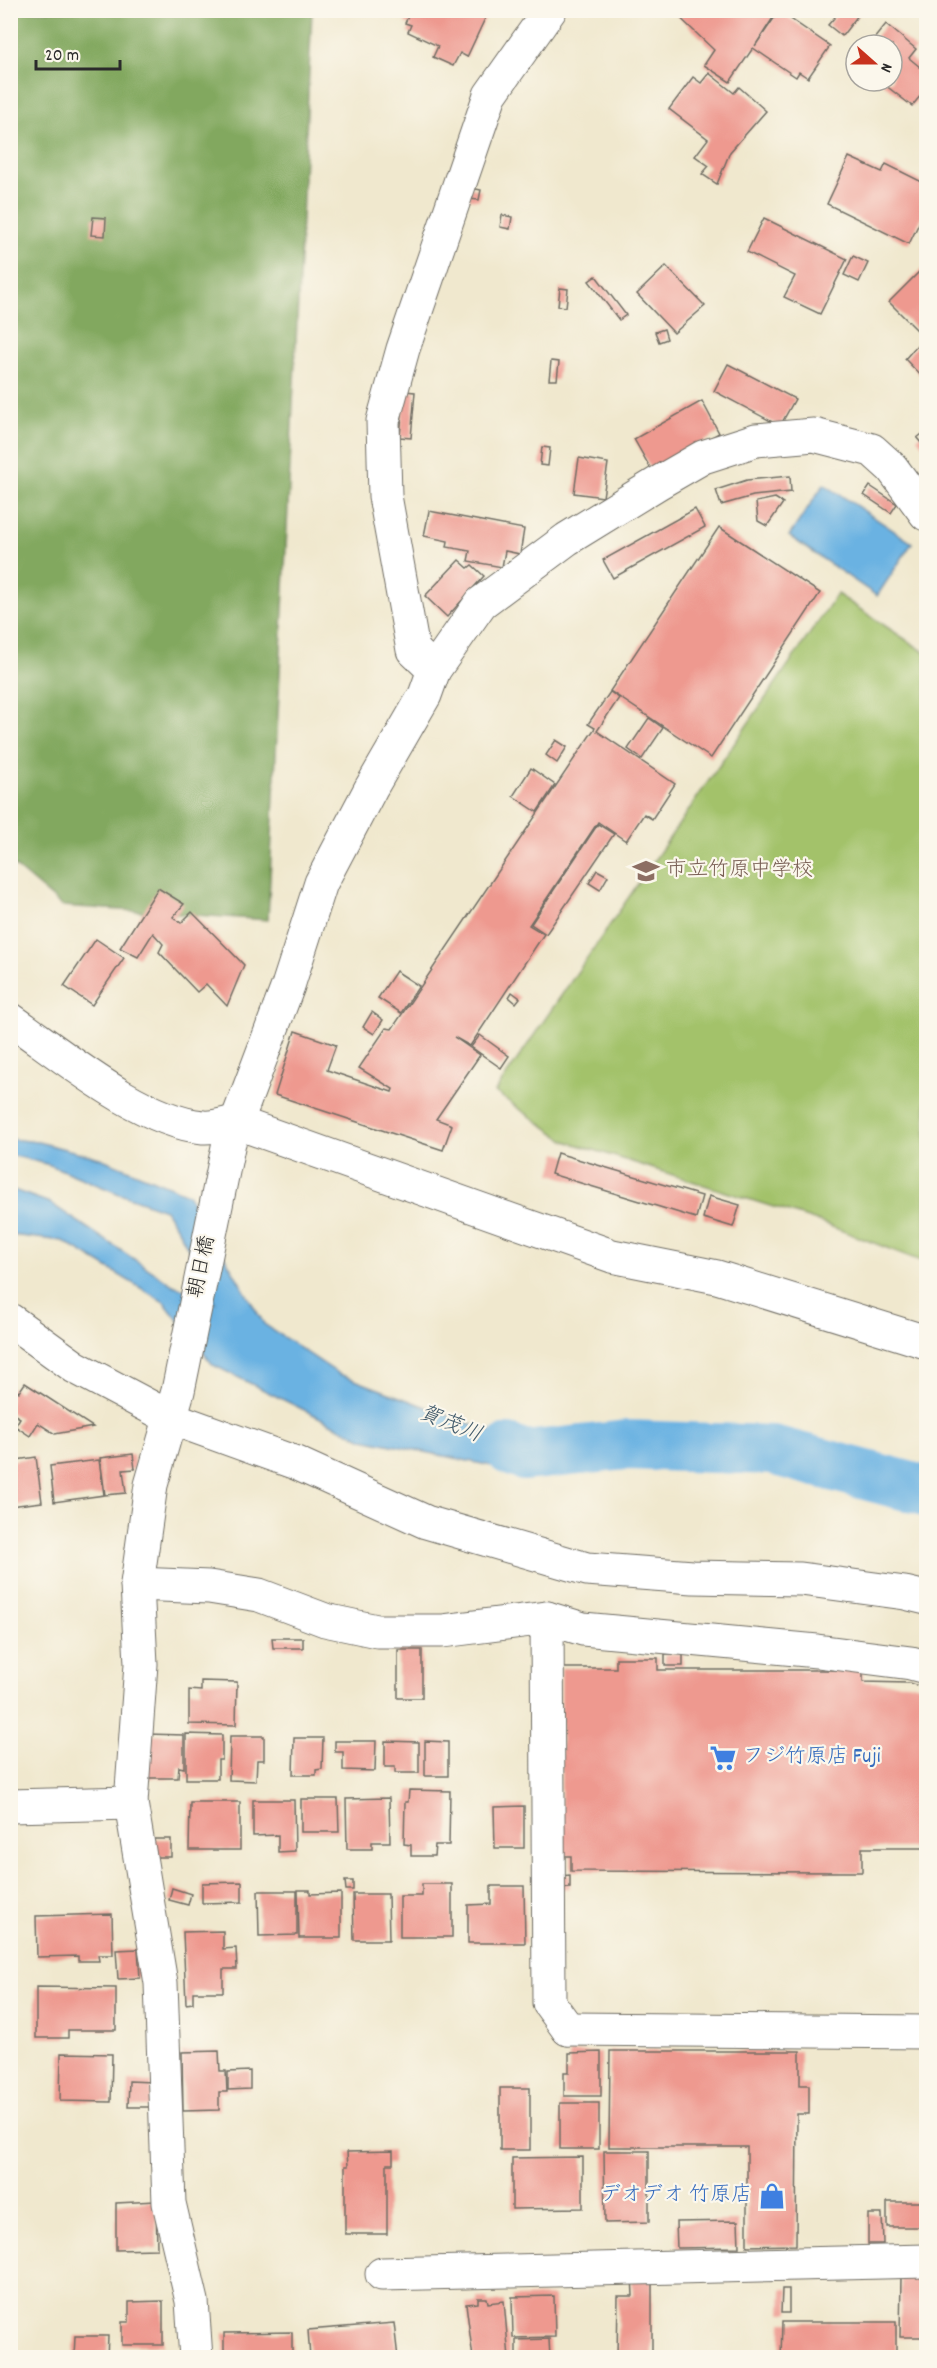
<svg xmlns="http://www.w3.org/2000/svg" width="937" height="2368" viewBox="0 0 937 2368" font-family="Dekko,'Klee One',sans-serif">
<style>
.green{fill:#a3c26a;stroke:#67764a;stroke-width:1.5}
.forest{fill:#82a85e;stroke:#566a44;stroke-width:1.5}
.water{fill:#6bb2e2;stroke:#4b6e86;stroke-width:1.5}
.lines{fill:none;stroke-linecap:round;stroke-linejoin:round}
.river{stroke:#6bb2e2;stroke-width:50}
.building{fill:#ee998f}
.minor-casing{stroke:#706d64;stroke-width:35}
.tertiary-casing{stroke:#706d64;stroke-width:35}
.minor{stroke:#fff;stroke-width:33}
.tertiary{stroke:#fff;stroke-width:33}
.labels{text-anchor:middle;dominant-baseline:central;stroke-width:4.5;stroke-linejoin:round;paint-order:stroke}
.education-label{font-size:21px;fill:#785e54;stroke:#fbf7ec;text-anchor:start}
.street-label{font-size:21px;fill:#2b2b2b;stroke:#fbf7ec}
.shop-label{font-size:21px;fill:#366cbe;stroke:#fbf7ec;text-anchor:start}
.water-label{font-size:22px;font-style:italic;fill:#415a6b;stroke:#fbf7ec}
</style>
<rect width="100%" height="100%" fill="#fbf7ec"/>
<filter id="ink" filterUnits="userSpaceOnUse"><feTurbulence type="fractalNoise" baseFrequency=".0167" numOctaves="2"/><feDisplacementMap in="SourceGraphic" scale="12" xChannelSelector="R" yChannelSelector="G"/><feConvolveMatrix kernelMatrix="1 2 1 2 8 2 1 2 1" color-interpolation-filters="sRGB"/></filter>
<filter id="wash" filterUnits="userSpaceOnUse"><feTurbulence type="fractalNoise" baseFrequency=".008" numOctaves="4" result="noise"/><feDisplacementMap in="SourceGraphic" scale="24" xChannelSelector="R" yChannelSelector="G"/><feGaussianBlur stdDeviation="1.35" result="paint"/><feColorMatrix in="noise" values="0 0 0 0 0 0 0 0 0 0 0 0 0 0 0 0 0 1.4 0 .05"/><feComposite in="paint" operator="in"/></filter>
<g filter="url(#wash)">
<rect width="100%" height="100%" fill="#f0e8ce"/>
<polygon class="green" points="837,594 926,653 926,1263 814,1220 566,1141 495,1092"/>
<polygon class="forest" points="10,11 312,11 268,920 62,906 11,863"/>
<g class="water">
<polygon points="824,484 912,543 877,596 789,536"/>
<polygon points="11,1139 38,1142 100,1158 188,1194 264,1324 339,1374 526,1445 576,1451 525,1473 363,1439 213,1365 164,1302 63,1241 11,1235 11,1189 50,1203 173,1285 215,1302 180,1233 165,1210 117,1193 50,1165 11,1155"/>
</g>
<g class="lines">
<polyline class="river" points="508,1449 524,1456 627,1445 772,1450 926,1491"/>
</g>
<g id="blocks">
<g class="building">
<polygon points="411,10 489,10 467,57 460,53 453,66 433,57 438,46 408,32 411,25 405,23"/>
<polygon points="672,10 778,10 755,46 779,11 830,46 808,78 799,72 796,77 753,48 730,82 704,65 714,50"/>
<polygon points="841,10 862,10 842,36 828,25"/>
<polygon points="886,24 916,49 909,58 926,72 926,89 912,106 880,81 892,81 892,45 869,45"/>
<polygon points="709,73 734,93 739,87 766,111 730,152 717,184 702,174 709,166 695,156 708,139 669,109 693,77 701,83"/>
<polygon points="849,157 882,172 886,164 926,184 926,216 923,215 909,244 827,204"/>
<polygon points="471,188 481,190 479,200 469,199"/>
<polygon points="502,215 512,217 510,229 500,227"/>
<polygon points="93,217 106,218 105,236 91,235"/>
<polygon points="764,218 847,259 820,314 784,297 795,276 747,252"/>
<polygon points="853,256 868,263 859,282 844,275"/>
<polygon points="666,266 705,306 674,333 637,294"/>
<polygon points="923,268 926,272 926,381 905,359 924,337 889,302"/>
<polygon points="596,276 626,315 619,320 589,281"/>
<polygon points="560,288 568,289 566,307 558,306"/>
<polygon points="664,329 667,339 659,342 655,332"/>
<polygon points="551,361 559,362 557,380 549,380"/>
<polygon points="728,364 795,399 780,426 714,391"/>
<polygon points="404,391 415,392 411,438 400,437"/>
<polygon points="702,401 719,433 652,471 634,439"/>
<polygon points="926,431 926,449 917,438"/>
<polygon points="542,447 550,448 548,466 540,465"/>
<polygon points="579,458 608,463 603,497 574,493"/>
<polygon points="790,476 791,492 753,496 721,505 716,490 747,480"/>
<polygon points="870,486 897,504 891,513 864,495"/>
<polygon points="775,498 783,503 767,526 758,521 756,502"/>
<polygon points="695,509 705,527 613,578 603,560"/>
<polygon points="429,511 524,529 520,554 505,551 502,567 468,561 470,551 447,547 448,541 424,536"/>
<polygon points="719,527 820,593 711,758 610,691"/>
<polygon points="459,560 468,568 472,565 484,576 447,617 425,596"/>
<polygon points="610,692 619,698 597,731 675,784 652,819 644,814 626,841 598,822 529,925 544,934 470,1046 454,1037 480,1055 436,1119 452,1125 443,1150 275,1095 295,1031 336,1045 327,1070 392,1092 393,1089 359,1068 386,1028 392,1029 595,728 588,724"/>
<polygon points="649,718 663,728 642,759 628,749"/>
<polygon points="556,740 567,747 557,763 546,755"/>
<polygon points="531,768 555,785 537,812 513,796"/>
<polygon points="598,824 614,834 546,934 531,924"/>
<polygon points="597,870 608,876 600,890 589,883"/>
<polygon points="158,888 184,904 173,917 181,923 192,912 244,965 227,1006 206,984 197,992 159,952 163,944 153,933 138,957 120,948"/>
<polygon points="96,939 124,958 92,1005 64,986"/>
<polygon points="396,971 419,986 401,1013 378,998"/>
<polygon points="512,992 520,998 516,1003 509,997"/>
<polygon points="372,1012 383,1020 374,1034 363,1027"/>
<polygon points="480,1035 509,1056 501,1068 471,1047"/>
<polygon points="557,1153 702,1196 696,1218 551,1174"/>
<polygon points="709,1196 740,1205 733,1227 703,1218"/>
<polygon points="25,1383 93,1427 55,1434 38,1423 30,1436 15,1426 20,1418 10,1412 10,1387 19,1392"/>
<polygon points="133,1454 135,1469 123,1470 126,1493 105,1495 100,1458"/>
<polygon points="36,1457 42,1502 10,1506 10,1461"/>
<polygon points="99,1460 104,1495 54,1502 50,1466"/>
<polygon points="272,1638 303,1638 303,1648 273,1648"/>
<rect x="398" y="1650" width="24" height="48"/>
<rect x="665" y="1654" width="18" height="12"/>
<polygon points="616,1658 658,1658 658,1670 863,1670 863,1682 909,1683 926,1688 926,1848 862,1848 862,1872 571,1871 571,1856 561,1856 561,1668 616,1668"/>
<polygon points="201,1681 237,1682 236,1725 189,1724 189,1690 201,1691"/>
<polygon points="146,1734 184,1735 184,1768 179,1767 178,1778 145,1778"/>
<polygon points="186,1734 222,1735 222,1760 218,1760 218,1779 186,1779"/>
<polygon points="230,1736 264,1736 264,1760 257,1760 256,1781 229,1780"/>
<polygon points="294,1738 323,1738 322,1769 316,1770 316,1775 293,1775"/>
<polygon points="335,1741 376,1741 375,1771 343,1770 343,1752 335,1752"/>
<polygon points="385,1741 419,1742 419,1773 395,1773 395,1767 385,1767"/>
<polygon points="425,1741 448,1742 448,1776 425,1776"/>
<polygon points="409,1790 450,1791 449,1845 435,1845 434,1856 411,1856 411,1845 404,1844 405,1802 408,1802"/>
<polygon points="389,1798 390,1842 372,1842 372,1849 347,1849 346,1799"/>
<polygon points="301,1799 338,1799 339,1832 301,1832"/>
<polygon points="253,1800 294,1800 295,1851 278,1852 278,1835 253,1836"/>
<polygon points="190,1802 240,1802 240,1850 189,1850"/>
<polygon points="524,1806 524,1848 495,1848 494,1807"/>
<polygon points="151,1839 171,1839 171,1857 152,1857"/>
<polygon points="570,1875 570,1888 560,1889 560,1876"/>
<polygon points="345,1881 353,1881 353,1890 346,1890"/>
<polygon points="242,1882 242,1902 202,1903 202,1883"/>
<polygon points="422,1884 452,1884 452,1937 400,1937 400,1896 422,1896"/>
<polygon points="491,1886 524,1886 525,1943 468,1943 468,1905 491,1904"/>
<polygon points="172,1888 191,1894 188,1905 169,1900"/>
<polygon points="298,1890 310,1890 310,1894 341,1893 341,1938 299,1938"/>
<polygon points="258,1891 297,1891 297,1935 259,1936"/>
<polygon points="353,1894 388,1894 389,1940 354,1940"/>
<polygon points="112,1914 113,1955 98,1955 99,1961 78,1961 78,1956 37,1957 36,1916"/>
<polygon points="223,1931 223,1949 236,1948 237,1969 223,1969 223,1992 193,1992 193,2003 186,2004 183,1932"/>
<polygon points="138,1949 140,1978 118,1979 116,1950"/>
<polygon points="36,1987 116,1988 116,2030 68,2030 68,2038 36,2038"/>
<polygon points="219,2051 220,2071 226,2071 227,2092 219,2092 219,2110 183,2111 182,2052"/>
<polygon points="610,2051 800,2051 800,2085 809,2085 809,2114 797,2114 796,2245 747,2246 747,2147 609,2147"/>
<polygon points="601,2052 601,2096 564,2096 564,2072 569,2072 569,2053"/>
<polygon points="61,2053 112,2054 111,2102 60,2101"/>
<polygon points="250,2071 250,2089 228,2090 228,2072"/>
<polygon points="129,2081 152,2082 151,2107 128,2107"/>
<rect x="500" y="2088" width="30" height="62"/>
<rect x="560" y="2103" width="39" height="46"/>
<polygon points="393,2151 393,2164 387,2164 387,2234 345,2234 345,2166 348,2166 347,2152"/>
<polygon points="604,2151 649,2151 649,2222 605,2223"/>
<polygon points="583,2157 583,2208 512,2209 512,2158"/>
<polygon points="156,2201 157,2249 116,2250 116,2203"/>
<rect x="887" y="2202" width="39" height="25"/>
<polygon points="868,2214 882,2214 883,2244 868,2244"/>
<polygon points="738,2221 739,2247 677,2248 676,2222"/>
<polygon points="632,2276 652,2276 652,2358 617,2358 618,2296 633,2296"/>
<polygon points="901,2276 926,2276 926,2337 900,2337"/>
<polygon points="782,2289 789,2289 789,2313 781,2313"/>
<polygon points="554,2296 555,2337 513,2338 512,2297"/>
<polygon points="478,2298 487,2298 488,2303 504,2301 509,2358 473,2358 466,2304 478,2303"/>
<polygon points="163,2301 163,2345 122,2345 122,2322 129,2322 129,2302"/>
<polygon points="782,2322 896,2322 896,2358 781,2358"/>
<polygon points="394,2323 398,2358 310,2358 308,2330"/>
<polygon points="292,2332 292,2358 224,2358 224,2333"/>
<polygon points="75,2336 108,2336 107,2358 74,2358"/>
<polygon points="549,2339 550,2358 516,2358 516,2340"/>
</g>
</g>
</g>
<g filter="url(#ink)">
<use href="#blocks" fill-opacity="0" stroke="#706d64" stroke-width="1.5"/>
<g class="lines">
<g class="minor-casing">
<g id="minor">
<polyline points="434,670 413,650 385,496 383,421 403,349 490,95 550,10"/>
<path d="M10 1019C62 1055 140 1121 203 1127 213 1128 225 1124 235 1122L612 1256 717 1277 926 1342"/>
<polyline points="10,1320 75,1367 171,1418 296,1463 426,1522 587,1569 693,1577 801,1579 905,1593 926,1598"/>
<polyline points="137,1584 209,1587 259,1595 325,1620 377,1631 442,1631 547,1618 583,1629 817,1651 911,1663 926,1667"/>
<polyline points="547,1618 549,2003 568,2029"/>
<polyline points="382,2274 926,2261"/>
<polyline points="196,2358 192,2301 169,2203 161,1983 131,1803 141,1664 137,1584 151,1485 178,1391 229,1142 288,986 321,883 371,788 425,695 434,670 481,603 567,539 658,483 703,457 756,440 814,435 872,450 892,468 926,514"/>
</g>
</g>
<g class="tertiary-casing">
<g id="tertiary">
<polyline points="10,1806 131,1803"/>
<polyline points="568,2029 926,2032"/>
</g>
</g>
<use href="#minor" class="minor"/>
<use href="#tertiary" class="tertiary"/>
</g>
</g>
<defs>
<g id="school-bare" transform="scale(2.07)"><path d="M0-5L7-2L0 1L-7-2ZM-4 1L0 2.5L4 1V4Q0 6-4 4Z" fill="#8d6e63" stroke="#fbf7ec" stroke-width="2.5" paint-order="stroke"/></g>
<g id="supermarket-bare" transform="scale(2.07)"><path d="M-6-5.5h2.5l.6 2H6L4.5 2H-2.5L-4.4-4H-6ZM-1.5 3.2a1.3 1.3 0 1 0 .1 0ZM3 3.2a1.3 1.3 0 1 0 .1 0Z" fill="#3f7fe0" stroke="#fbf7ec" stroke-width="2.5" paint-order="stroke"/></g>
<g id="shop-bare" transform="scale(2.07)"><path d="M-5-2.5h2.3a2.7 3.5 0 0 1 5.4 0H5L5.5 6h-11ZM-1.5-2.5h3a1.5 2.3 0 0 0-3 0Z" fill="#3f7fe0" stroke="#fbf7ec" stroke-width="2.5" paint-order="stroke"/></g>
</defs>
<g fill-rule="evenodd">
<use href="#school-bare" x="646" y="871"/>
<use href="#supermarket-bare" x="723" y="1758"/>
<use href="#shop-bare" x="772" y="2196"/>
</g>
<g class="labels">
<g class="education-label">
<text x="666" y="871">市立竹原中学校</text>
</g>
<g class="street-label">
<text transform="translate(203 1267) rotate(-78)">朝日橋</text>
</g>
<g class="shop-label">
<text x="743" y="1758">フジ竹原店 Fuji</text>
<text x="752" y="2196" text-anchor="end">デオデオ 竹原店</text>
</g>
<g class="water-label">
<text transform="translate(450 1425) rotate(22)">賀茂川</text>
</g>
</g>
<rect width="937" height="2368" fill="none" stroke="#fbf7ec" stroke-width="36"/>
<g transform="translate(874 63) rotate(111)"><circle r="28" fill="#fbf7ec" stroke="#a8a59f" stroke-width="1.5"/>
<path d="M0-4.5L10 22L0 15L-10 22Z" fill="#c8321e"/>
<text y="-9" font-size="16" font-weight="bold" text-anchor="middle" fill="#2b2b2b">N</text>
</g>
<path d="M36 60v9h84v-9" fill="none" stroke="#2b2b2b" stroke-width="3"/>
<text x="45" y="60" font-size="18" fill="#2b2b2b" stroke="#fbf7ec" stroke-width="4.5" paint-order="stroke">20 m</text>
</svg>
